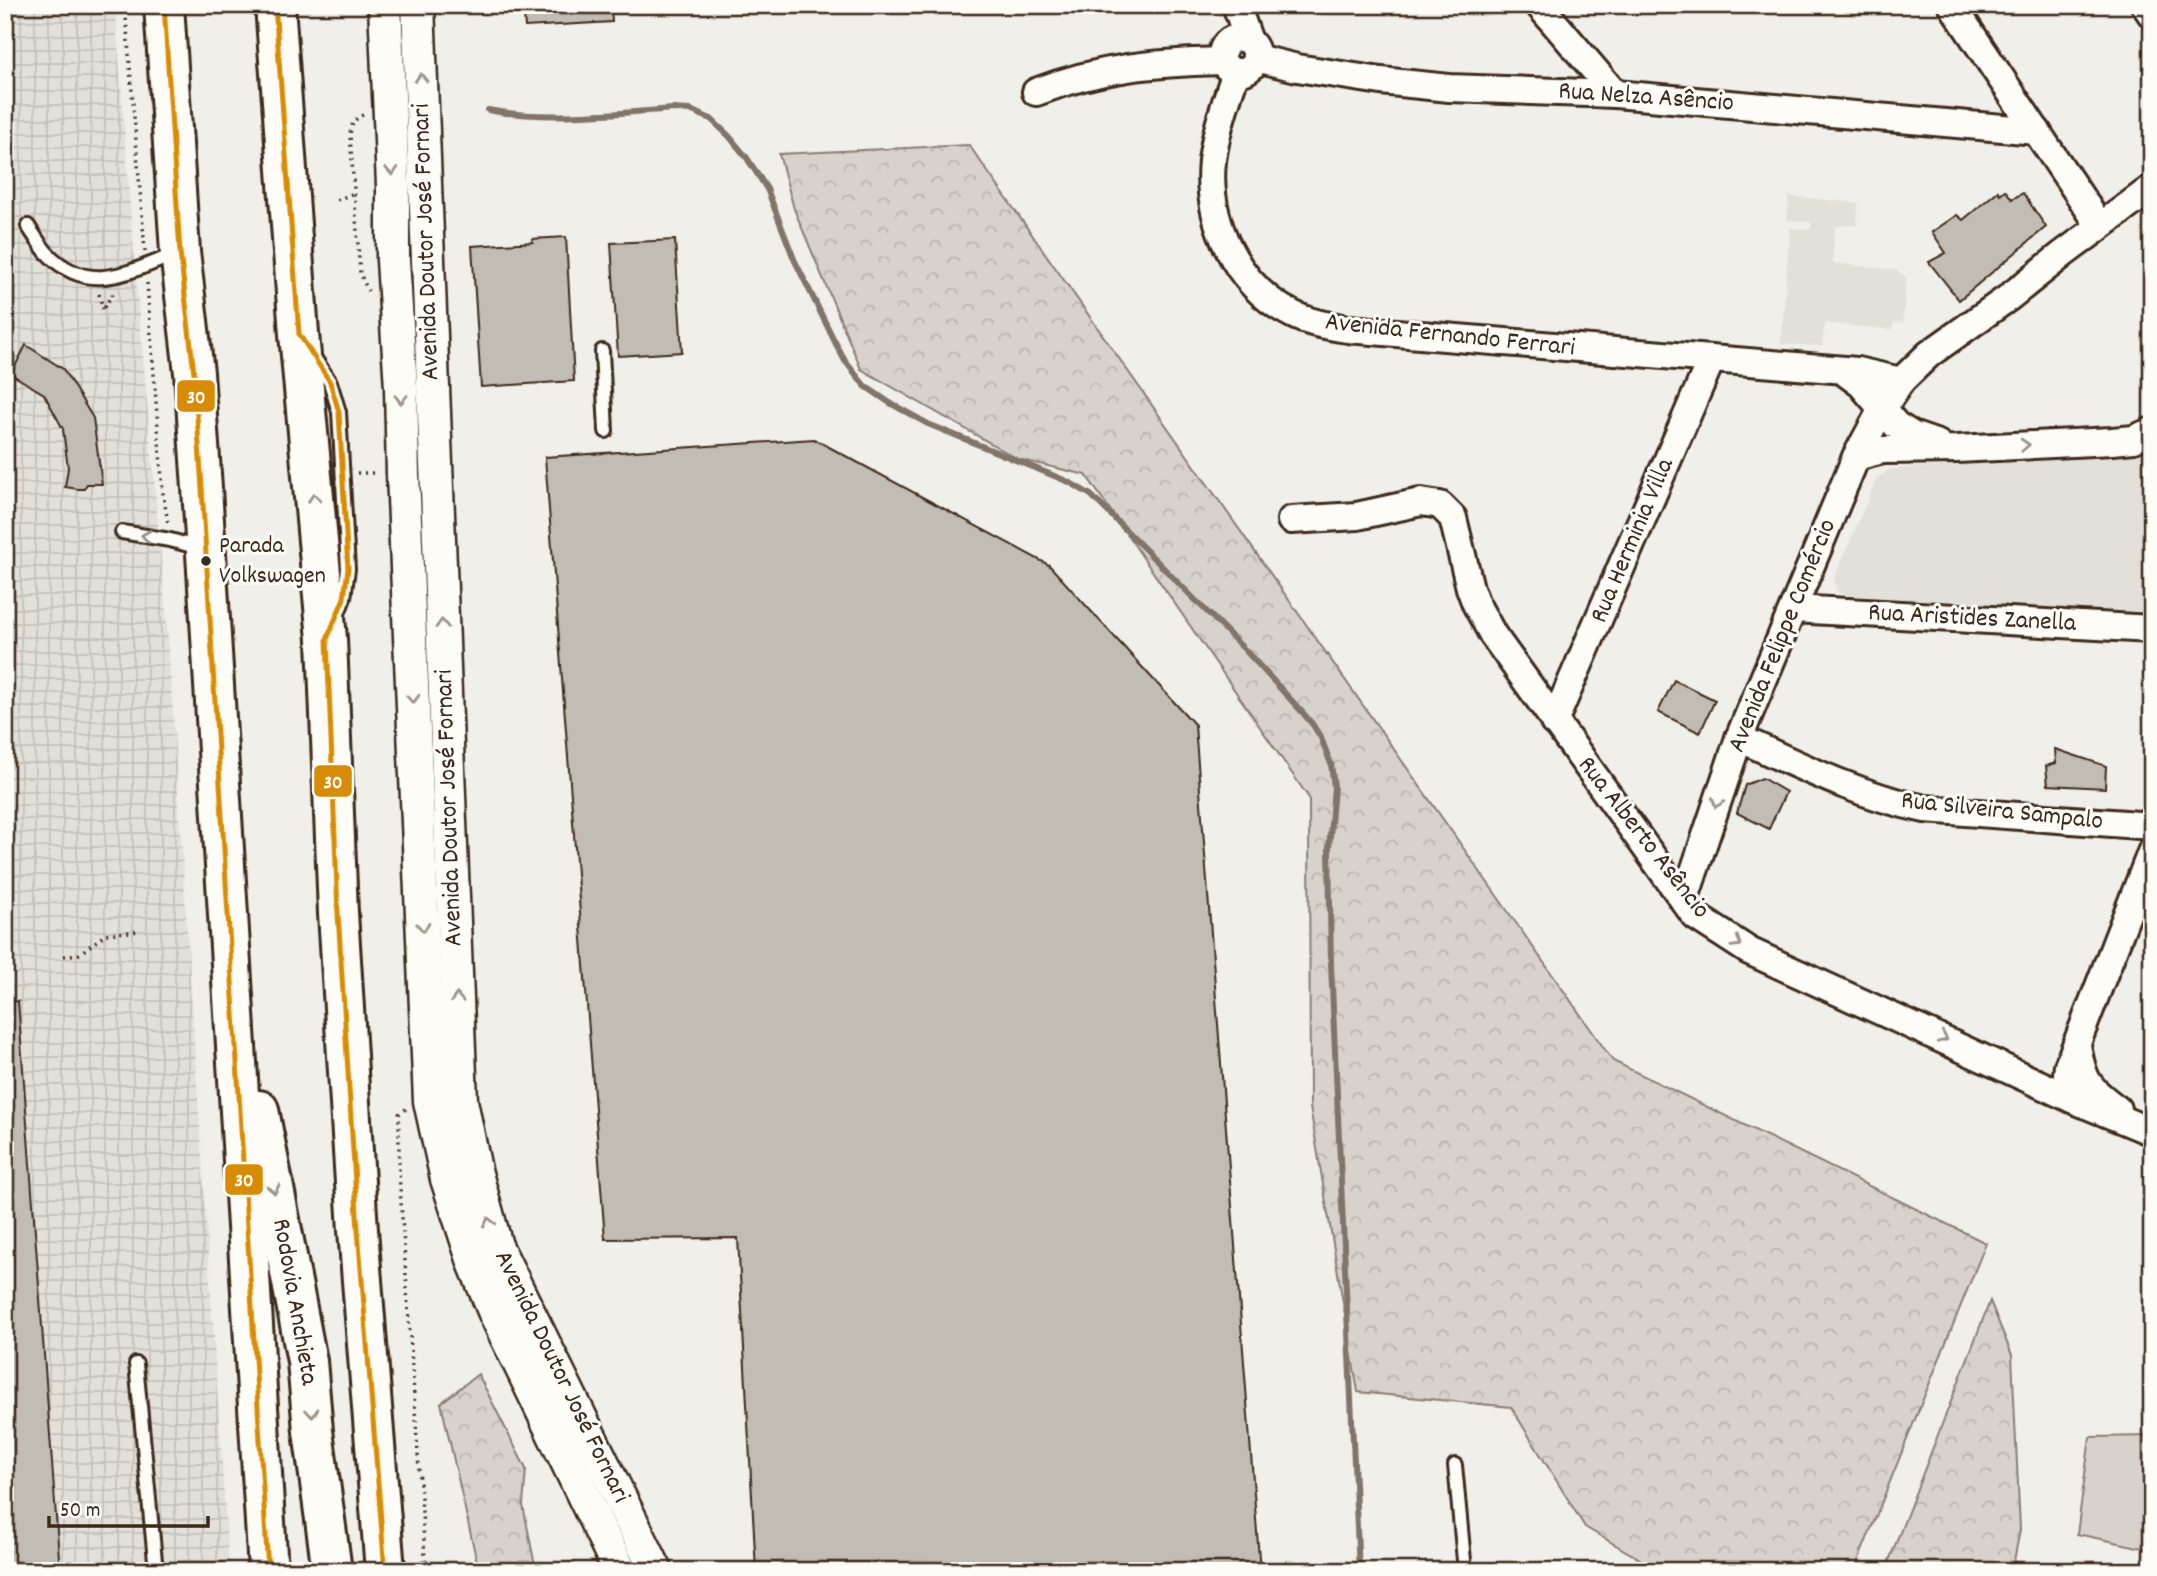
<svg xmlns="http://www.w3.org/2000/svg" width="2157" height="1576" viewBox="0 0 2157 1576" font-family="Dekko,sans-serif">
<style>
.built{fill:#e3e0da}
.industrial{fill:url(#industrial-grid)}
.forest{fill:url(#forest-crowns);stroke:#897e75;stroke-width:2}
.park{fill:#d7d2cc;stroke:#897e75;stroke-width:2}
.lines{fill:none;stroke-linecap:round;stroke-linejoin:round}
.stream{stroke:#80746b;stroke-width:6}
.building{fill:#c1bcb4;stroke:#3b2a1e;stroke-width:2}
.service-casing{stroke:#3b2a1e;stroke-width:18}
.minor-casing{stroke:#3b2a1e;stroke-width:32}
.tertiary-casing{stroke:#3b2a1e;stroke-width:37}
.motorway-casing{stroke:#3b2a1e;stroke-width:44}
.path{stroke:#3b2a1e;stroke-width:3.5;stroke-dasharray:2 5;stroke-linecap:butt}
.service{stroke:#fdfcf7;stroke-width:12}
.minor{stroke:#fdfcf7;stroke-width:26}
.tertiary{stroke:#fdfcf7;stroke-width:32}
.motorway{stroke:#fdfcf7;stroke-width:38}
.bus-1-casing{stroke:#fdfcf7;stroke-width:10}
.bus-1{stroke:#d88c06;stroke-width:5}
.oneway{stroke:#9c938a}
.bus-dot{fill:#3b2a1e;stroke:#fdfcf7;stroke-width:2.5}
.labels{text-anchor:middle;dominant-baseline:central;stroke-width:6;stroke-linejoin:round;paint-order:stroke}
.bus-label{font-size:24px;fill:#3b2a1e;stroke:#fdfcf7;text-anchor:start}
.street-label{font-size:26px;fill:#3b2a1e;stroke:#fdfcf7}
.line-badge{stroke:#fdfcf7;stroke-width:2.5}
.badge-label{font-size:19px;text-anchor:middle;font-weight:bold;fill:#fff}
</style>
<defs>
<pattern id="industrial-grid" width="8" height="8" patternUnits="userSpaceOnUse" patternTransform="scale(1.75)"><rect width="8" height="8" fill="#e3e0da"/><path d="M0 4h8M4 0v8" fill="none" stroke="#c4c0bb"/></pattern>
<pattern id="forest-crowns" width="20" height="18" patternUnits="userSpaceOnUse" patternTransform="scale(1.75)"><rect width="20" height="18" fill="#d7d2cc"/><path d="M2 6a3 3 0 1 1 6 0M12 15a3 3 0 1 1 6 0" fill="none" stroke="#b9b4af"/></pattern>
</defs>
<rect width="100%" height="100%" fill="#f1efea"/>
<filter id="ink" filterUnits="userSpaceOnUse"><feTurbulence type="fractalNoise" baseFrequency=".0143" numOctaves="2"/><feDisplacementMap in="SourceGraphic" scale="14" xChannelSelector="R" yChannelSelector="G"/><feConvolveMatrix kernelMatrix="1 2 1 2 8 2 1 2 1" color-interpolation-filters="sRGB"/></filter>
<g filter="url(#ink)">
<g class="built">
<polygon points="1789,196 1858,203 1857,225 1835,226 1832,263 1897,270 1899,273 1906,276 1903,323 1894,322 1892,330 1825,323 1822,346 1781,344 1790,228 1811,229 1811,222 1787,220"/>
<polygon points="2152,452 2152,614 1844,595 1836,591 1834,579 1877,478 1890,469"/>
</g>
<polygon class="industrial" points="5,5 115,5 134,258 167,624 229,1571 5,1571"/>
<g class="forest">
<polygon points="969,145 1613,1061 1986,1243 1854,1571 1670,1571 1650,1565 1585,1527 1511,1407 1358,1392 1310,1107 1309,798 1086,475 1018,459 861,369 794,209 779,154"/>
<polygon points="1990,1301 2012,1355 2020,1530 2012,1571 1885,1571"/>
<polygon points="478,1374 526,1469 523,1505 536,1571 479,1571 441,1403"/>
</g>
<polygon class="park" points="2152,1436 2152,1550 2077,1534 2090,1437"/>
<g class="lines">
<path class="stream" d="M488 110C542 121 617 113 673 109L690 110 711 119 729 136 747 158 767 189 794 259 835 342 845 361 865 386 890 403 928 424 1069 482 1091 495 1245 650 1303 713 1313 725 1321 738 1331 764 1334 787 1329 848 1331 965 1359 1571"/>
</g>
<g class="building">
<polygon points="523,5 611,5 612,22 525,27"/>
<polygon points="2005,190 2012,199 2023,193 2046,227 1959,300 1929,262 1946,253 1932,232 1957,215 1963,220 1998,191 2000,194"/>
<polygon points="566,237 574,381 481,387 472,246 533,242 532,239"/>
<polygon points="675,240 682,352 618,356 611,243"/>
<polygon points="26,345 63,369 93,418 102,484 87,484 84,489 78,489 65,487 68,468 63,429 44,394 11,374"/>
<polygon points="814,439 1049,565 1195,725 1260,1571 756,1571 738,1238 605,1239 545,457"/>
<polygon points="1674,680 1715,700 1700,733 1658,712"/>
<polygon points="2055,749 2106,766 2105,788 2048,785 2046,766 2056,763"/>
<polygon points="1762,778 1786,792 1769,829 1737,813 1745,785"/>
<polygon points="18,1001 60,1571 5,1571 5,1002"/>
</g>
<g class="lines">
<g class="service-casing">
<g id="service">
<path d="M28 226C34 235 40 245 47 253 89 297 130 271 176 254"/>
<polyline points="602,351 606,431"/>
<polyline points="313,356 330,382 339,412 348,569 344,598 337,616"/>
<polyline points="122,532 170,540 200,548"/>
<polyline points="136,1364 156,1571"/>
<polyline points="1455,1465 1465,1571"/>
</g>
</g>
<g class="minor-casing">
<g id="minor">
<polyline points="1236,5 1249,41"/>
<polyline points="1539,5 1615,94"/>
<polyline points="1952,5 2100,226"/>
<polyline points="2145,5 2152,15"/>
<circle cx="1239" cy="55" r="17"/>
<polyline points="1256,58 1297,68 1381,81 1449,88 1615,94 2037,131"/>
<path d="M1236 72C1226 101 1216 130 1212 161 1206 220 1236 286 1292 314 1309 323 1329 326 1348 329L1857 371 1901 381"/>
<path d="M1036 92C1101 67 1154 63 1222 61"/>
<polyline points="1842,370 1861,384 1896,425 1912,435 1938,444"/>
<polyline points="1856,457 1883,450 1957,449 2112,441 2134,439 2152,431"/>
<polyline points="1291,520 1357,516 1421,502 1440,505 1453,518 1470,588 1476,604 1493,635 1695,916 1749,951 2072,1099 2152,1132"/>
<polyline points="1793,609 2152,629"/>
<polyline points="1554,722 1711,360"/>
<path d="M1739 738C1800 766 1860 796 1925 809L2152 826"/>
<polyline points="1684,901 1739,738 1856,457 1882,409 1901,381 1929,354 2008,298 2063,254 2152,188"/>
<path d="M2077 1045C2083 1081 2087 1087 2117 1109"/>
<polyline points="2072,1099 2066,1083 2068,1066 2152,850"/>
</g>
</g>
<g class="tertiary-casing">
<g id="tertiary">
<polyline points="385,5 393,185 393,260 401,388 403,474 430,1101 447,1179 475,1265 494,1311 620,1571"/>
<polyline points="418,5 461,1101 475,1170 496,1246 656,1571"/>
</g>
</g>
<g class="motorway-casing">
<g id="motorway">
<polyline points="164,5 180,252 194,373 202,488 268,1571"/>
<polyline points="275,5 299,334 327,639 338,913 358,1230 385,1571"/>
<polyline points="259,1110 307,1361 313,1431 332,1571"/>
</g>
</g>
<g class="path">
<polyline points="125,5 145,251"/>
<path d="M363 115C354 119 351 125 350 135L360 273 368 291"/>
<polyline points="337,200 354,193"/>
<polyline points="147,283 163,493 168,523"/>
<polyline points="99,294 103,309"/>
<polyline points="104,307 113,294"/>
<polyline points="357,473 378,473"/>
<polyline points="64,956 79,954 106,934 141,931"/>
<polyline points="406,1109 399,1114 399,1173 426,1571"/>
</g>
<use href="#service" class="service"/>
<use href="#minor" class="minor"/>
<use href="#tertiary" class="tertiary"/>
<use href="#motorway" class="motorway"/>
<g class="bus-1-casing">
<g id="bus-1">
<polyline points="164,5 180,252 194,373 202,488 268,1571"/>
<polyline points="275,5 299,334 330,382 339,412 348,569 344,598 327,639 338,913 358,1230 385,1571"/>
</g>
</g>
<use href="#bus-1" class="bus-1"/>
</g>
<defs><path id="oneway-chevron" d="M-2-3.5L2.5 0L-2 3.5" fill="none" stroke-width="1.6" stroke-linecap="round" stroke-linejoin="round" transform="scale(1.75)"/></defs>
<g class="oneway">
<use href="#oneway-chevron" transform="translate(421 78) rotate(-92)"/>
<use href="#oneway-chevron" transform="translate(392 171) rotate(87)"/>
<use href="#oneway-chevron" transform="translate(401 399) rotate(90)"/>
<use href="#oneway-chevron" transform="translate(2025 445) rotate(-3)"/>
<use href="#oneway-chevron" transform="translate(314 498) rotate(-95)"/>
<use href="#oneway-chevron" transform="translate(146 536) rotate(-171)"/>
<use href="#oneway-chevron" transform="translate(442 624) rotate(-92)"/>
<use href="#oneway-chevron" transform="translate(413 699) rotate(87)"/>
<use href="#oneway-chevron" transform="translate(1717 803) rotate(109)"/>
<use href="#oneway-chevron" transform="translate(423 927) rotate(87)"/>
<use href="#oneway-chevron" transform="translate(1737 943) rotate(31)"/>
<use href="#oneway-chevron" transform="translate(457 998) rotate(-92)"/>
<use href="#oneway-chevron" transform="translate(1943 1038) rotate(24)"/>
<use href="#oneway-chevron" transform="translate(274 1189) rotate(79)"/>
<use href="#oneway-chevron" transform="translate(489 1222) rotate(-105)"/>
<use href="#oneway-chevron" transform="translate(312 1413) rotate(85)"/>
</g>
</g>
<circle class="bus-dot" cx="206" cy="561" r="6"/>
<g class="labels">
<g class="bus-label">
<text x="219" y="547">Parada<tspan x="219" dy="30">Volkswagen</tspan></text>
</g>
<g class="street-label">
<text transform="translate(1646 98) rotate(4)">Rua Nelza Asêncio</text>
<text transform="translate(427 242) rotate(-92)">Avenida Doutor José Fornari</text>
<text transform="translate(1450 336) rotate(6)">Avenida Fernando Ferrari</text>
<text transform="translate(1633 541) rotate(-67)">Rua Herminia Villa</text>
<text transform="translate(1972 619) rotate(3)">Rua Aristides Zanella</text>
<text transform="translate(1783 636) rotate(-68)">Avenida Felippe Comércio</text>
<text transform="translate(450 808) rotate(-92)">Avenida Doutor José Fornari</text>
<text transform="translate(2002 812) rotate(6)">Rua Silveira Sampalo</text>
<text transform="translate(1643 838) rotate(52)">Rua Alberto Asêncio</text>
<text transform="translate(294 1302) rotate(80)">Rodovia Anchieta</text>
<text transform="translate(561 1377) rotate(64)">Avenida Doutor José Fornari</text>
</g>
</g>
<g class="line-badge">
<rect x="176" y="379" width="40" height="34" rx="7" fill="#d88c06"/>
<rect x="313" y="764" width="40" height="34" rx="7" fill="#d88c06"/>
<rect x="224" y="1163" width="40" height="33" rx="7" fill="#d88c06"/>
</g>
<g class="badge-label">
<text x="196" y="403">30</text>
<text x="333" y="788">30</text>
<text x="244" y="1186">30</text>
</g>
<rect width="2157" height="1576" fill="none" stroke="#fdfcf7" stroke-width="28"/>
<rect x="14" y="14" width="2129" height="1548" fill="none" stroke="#3b2a1e" stroke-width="2.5" filter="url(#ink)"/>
<path d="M49 1516v10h159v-10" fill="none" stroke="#3b2a1e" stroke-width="3.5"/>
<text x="60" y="1516" font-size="21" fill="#3b2a1e" stroke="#fdfcf7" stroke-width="5" paint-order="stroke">50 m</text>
</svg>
